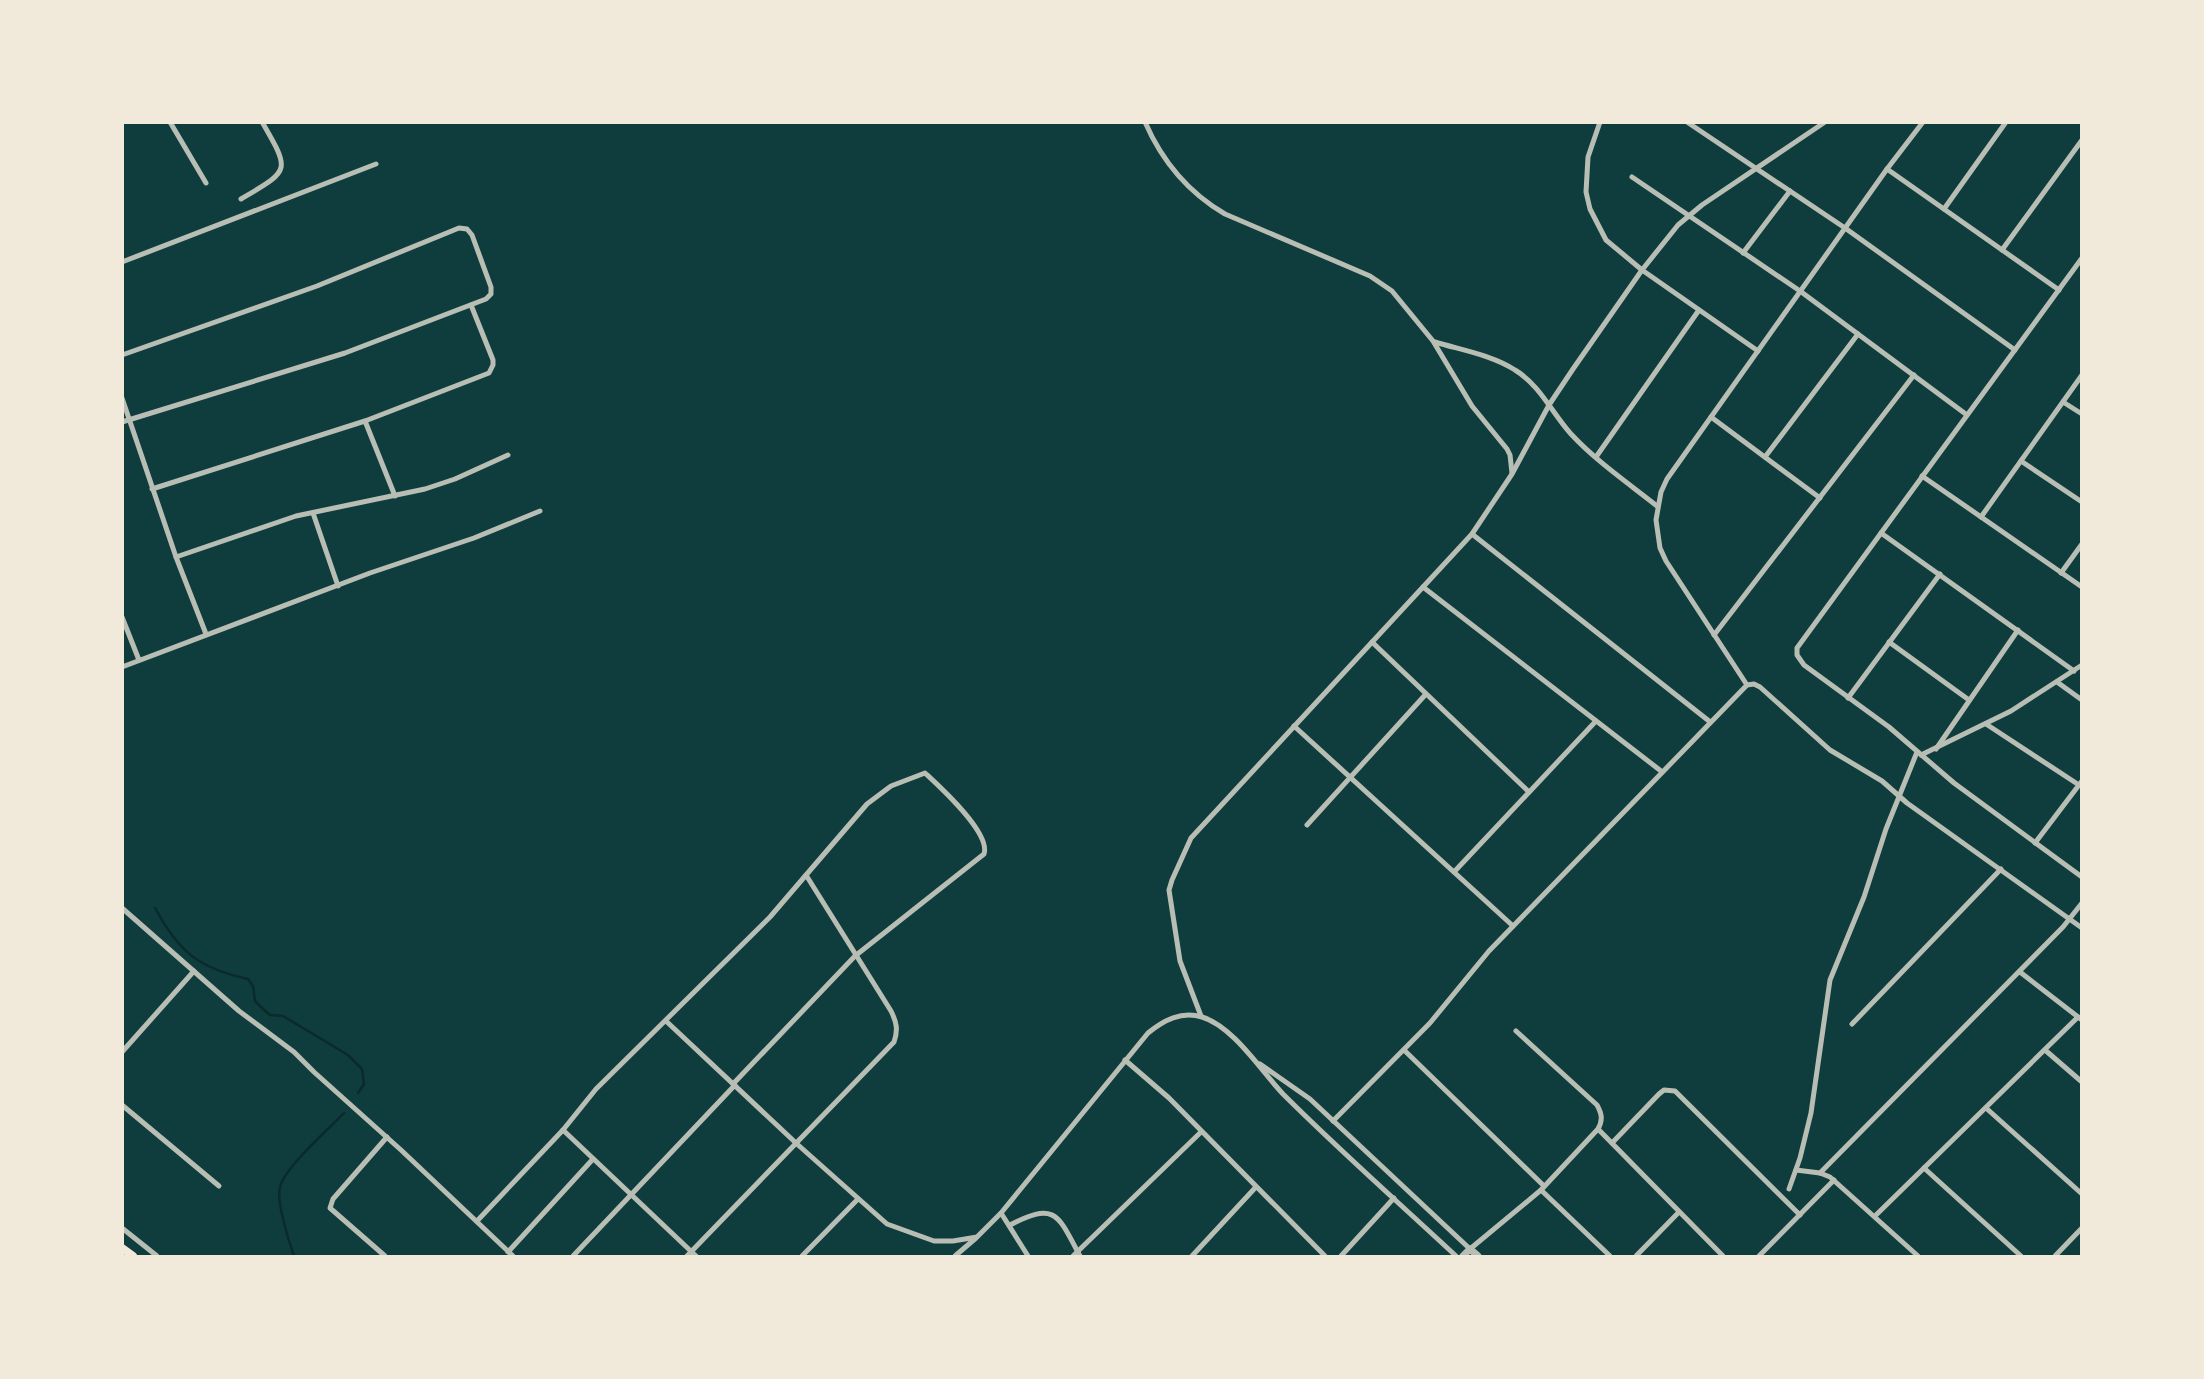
<svg xmlns="http://www.w3.org/2000/svg" width="2204" height="1379" viewBox="0 0 2204 1379" font-family="'Libre Baskerville',serif">
<style>
.lines{fill:none;stroke-linecap:round;stroke-linejoin:round}
.stream{stroke:#0a2a2b;stroke-width:2.5}
.minor{stroke:#b8beb3;stroke-width:5}
.tertiary{stroke:#b8beb3;stroke-width:7}
.secondary{stroke:#f1e9da;stroke-width:8}
</style>
<rect width="100%" height="100%" fill="#0f3d3e"/>
<g class="lines">
<g class="stream">
<path d="M155 908C179 952 198 968 248 979L253 986 255 1001 263 1009 270 1015 283 1016 348 1055 362 1069 364 1084 358 1093"/>
<path d="M294 1256C289 1242 276 1201 280 1187 285 1167 328 1130 344 1113"/>
</g>
<g class="minor">
<polyline points="170,122 206,183"/>
<path d="M1145 122C1162 161 1189 193 1225 214L1370 276 1392 291 1433 341 1472 406 1507 449 1510 455 1512 473"/>
<polyline points="1600,122 1588,157 1586,192 1590,209 1606,240 1642,270 1758,351"/>
<polyline points="1687,122 1845,228 2015,350"/>
<polyline points="1887,169 2059,290"/>
<polyline points="1632,177 1800,291 1967,415"/>
<path d="M241 199C290 170 291 172 262 122"/>
<polyline points="1944,209 2006,122"/>
<polyline points="2002,250 2082,140"/>
<polyline points="1743,253 1790,191"/>
<polyline points="2082,258 1797,648 1797,655 1804,665 1889,727 1954,783 2082,877"/>
<polyline points="122,262 376,164"/>
<path d="M1435 342C1461 350 1492 355 1515 370 1540 385 1552 413 1571 434 1596 461 1628 483 1657 506"/>
<polyline points="122,355 317,286 459,228 467,229 472,235 491,287 491,294 486,299 345,353 122,422"/>
<polyline points="122,398 176,557 206,634"/>
<polyline points="2063,402 2082,414"/>
<polyline points="1711,417 1820,498"/>
<polyline points="365,421 395,496"/>
<polyline points="1596,457 1699,310"/>
<polyline points="1765,457 1858,334"/>
<polyline points="2021,461 2082,502"/>
<polyline points="1922,476 2082,587"/>
<polyline points="152,489 365,421 489,373 493,365 493,360 471,305"/>
<polyline points="313,513 338,586"/>
<polyline points="1981,517 2082,375"/>
<polyline points="1881,533 2074,671"/>
<polyline points="1472,534 1709,721"/>
<polyline points="176,557 296,516 425,489 455,479 508,455"/>
<polyline points="2061,573 2082,544"/>
<polyline points="1423,587 1661,771"/>
<polyline points="122,617 139,660"/>
<polyline points="1714,635 1914,375"/>
<polyline points="1372,642 1529,792"/>
<polyline points="1889,642 1969,700"/>
<polyline points="122,667 370,573 474,538 540,511"/>
<polyline points="2057,682 2082,700"/>
<polyline points="1747,685 1666,561 1660,548 1656,520 1661,492 1667,479 1887,169 1923,122"/>
<polyline points="1848,698 1940,574"/>
<polyline points="1986,724 2079,785"/>
<polyline points="1294,726 1513,926"/>
<polyline points="1936,749 2018,630"/>
<polyline points="1921,755 2011,711 2082,665"/>
<polyline points="1307,825 1426,694"/>
<polyline points="2035,843 2082,781"/>
<polyline points="1454,872 1596,721"/>
<polyline points="122,908 239,1011 294,1052 314,1072 401,1150 513,1256"/>
<polyline points="2020,972 2082,1020"/>
<polyline points="1201,1016 1180,961 1169,890 1172,880 1191,838 1472,534 1512,474 1549,405 1573,369 1642,270 1678,225 1702,205 1825,122"/>
<path d="M666 1021 797 1144 887 1224 934 1241H953L977 1237 1001 1213 1148 1033C1164 1020 1181 1011 1202 1017 1233 1026 1262 1072 1283 1094 1339 1150 1398 1202 1456 1256"/>
<polyline points="1852,1024 2001,869"/>
<polyline points="1404,1050 1544,1186"/>
<polyline points="2045,1050 2082,1082"/>
<polyline points="122,1052 194,971"/>
<polyline points="1125,1060 1169,1098 1325,1256"/>
<path d="M1260 1064 1310 1099 1470 1249 1541 1190 1598 1129C1603 1120 1602 1114 1597 1105L1516 1031"/>
<polyline points="122,1105 219,1186"/>
<polyline points="1986,1108 2082,1194"/>
<polyline points="1333,1121 1430,1023 1489,951 1747,685 1754,684 1760,687 1830,750 1882,781 1907,803 2082,928"/>
<polyline points="1598,1129 1723,1256"/>
<polyline points="563,1130 696,1256"/>
<polyline points="1612,1143 1659,1094 1664,1090 1675,1091 1800,1215"/>
<polyline points="1924,1168 2021,1256"/>
<polyline points="1796,1170 1820,1173 1830,1177 1918,1256"/>
<polyline points="1820,1173 2063,927 2082,903"/>
<polyline points="1789,1189 1800,1158 1811,1113 1830,980 1864,897 1886,829 1917,752"/>
<polyline points="1541,1190 1610,1256"/>
<polyline points="1001,1213 1028,1256"/>
<polyline points="1875,1216 2078,1017"/>
<path d="M477 1221 563 1130 596 1089 770 917 867 804 891 786 925 773C940 787 991 833 984 854L855 956 733 1084"/>
<path d="M1010 1225C1056 1201 1058 1215 1080 1256"/>
<polyline points="122,1228 157,1256"/>
<polyline points="508,1252 593,1159"/>
<polyline points="385,1256 330,1208 333,1199 387,1137"/>
<polyline points="573,1256 735,1085"/>
<path d="M687 1256 894 1042C898 1030 897 1023 891 1011L806 875"/>
<polyline points="802,1256 858,1199"/>
<polyline points="955,1256 976,1238"/>
<polyline points="1073,1256 1201,1132"/>
<polyline points="1192,1256 1255,1188"/>
<polyline points="1341,1256 1394,1198"/>
<polyline points="1636,1256 1679,1212"/>
<polyline points="1759,1256 1834,1180"/>
<polyline points="2055,1256 2082,1228"/>
</g>
<polyline class="tertiary" points="1463,1256 1470,1249 1478,1256"/>
<polyline class="secondary" points="122,1248 133,1256"/>
</g>
<rect width="2204" height="1379" fill="none" stroke="#f1e9da" stroke-width="248"/>
</svg>
